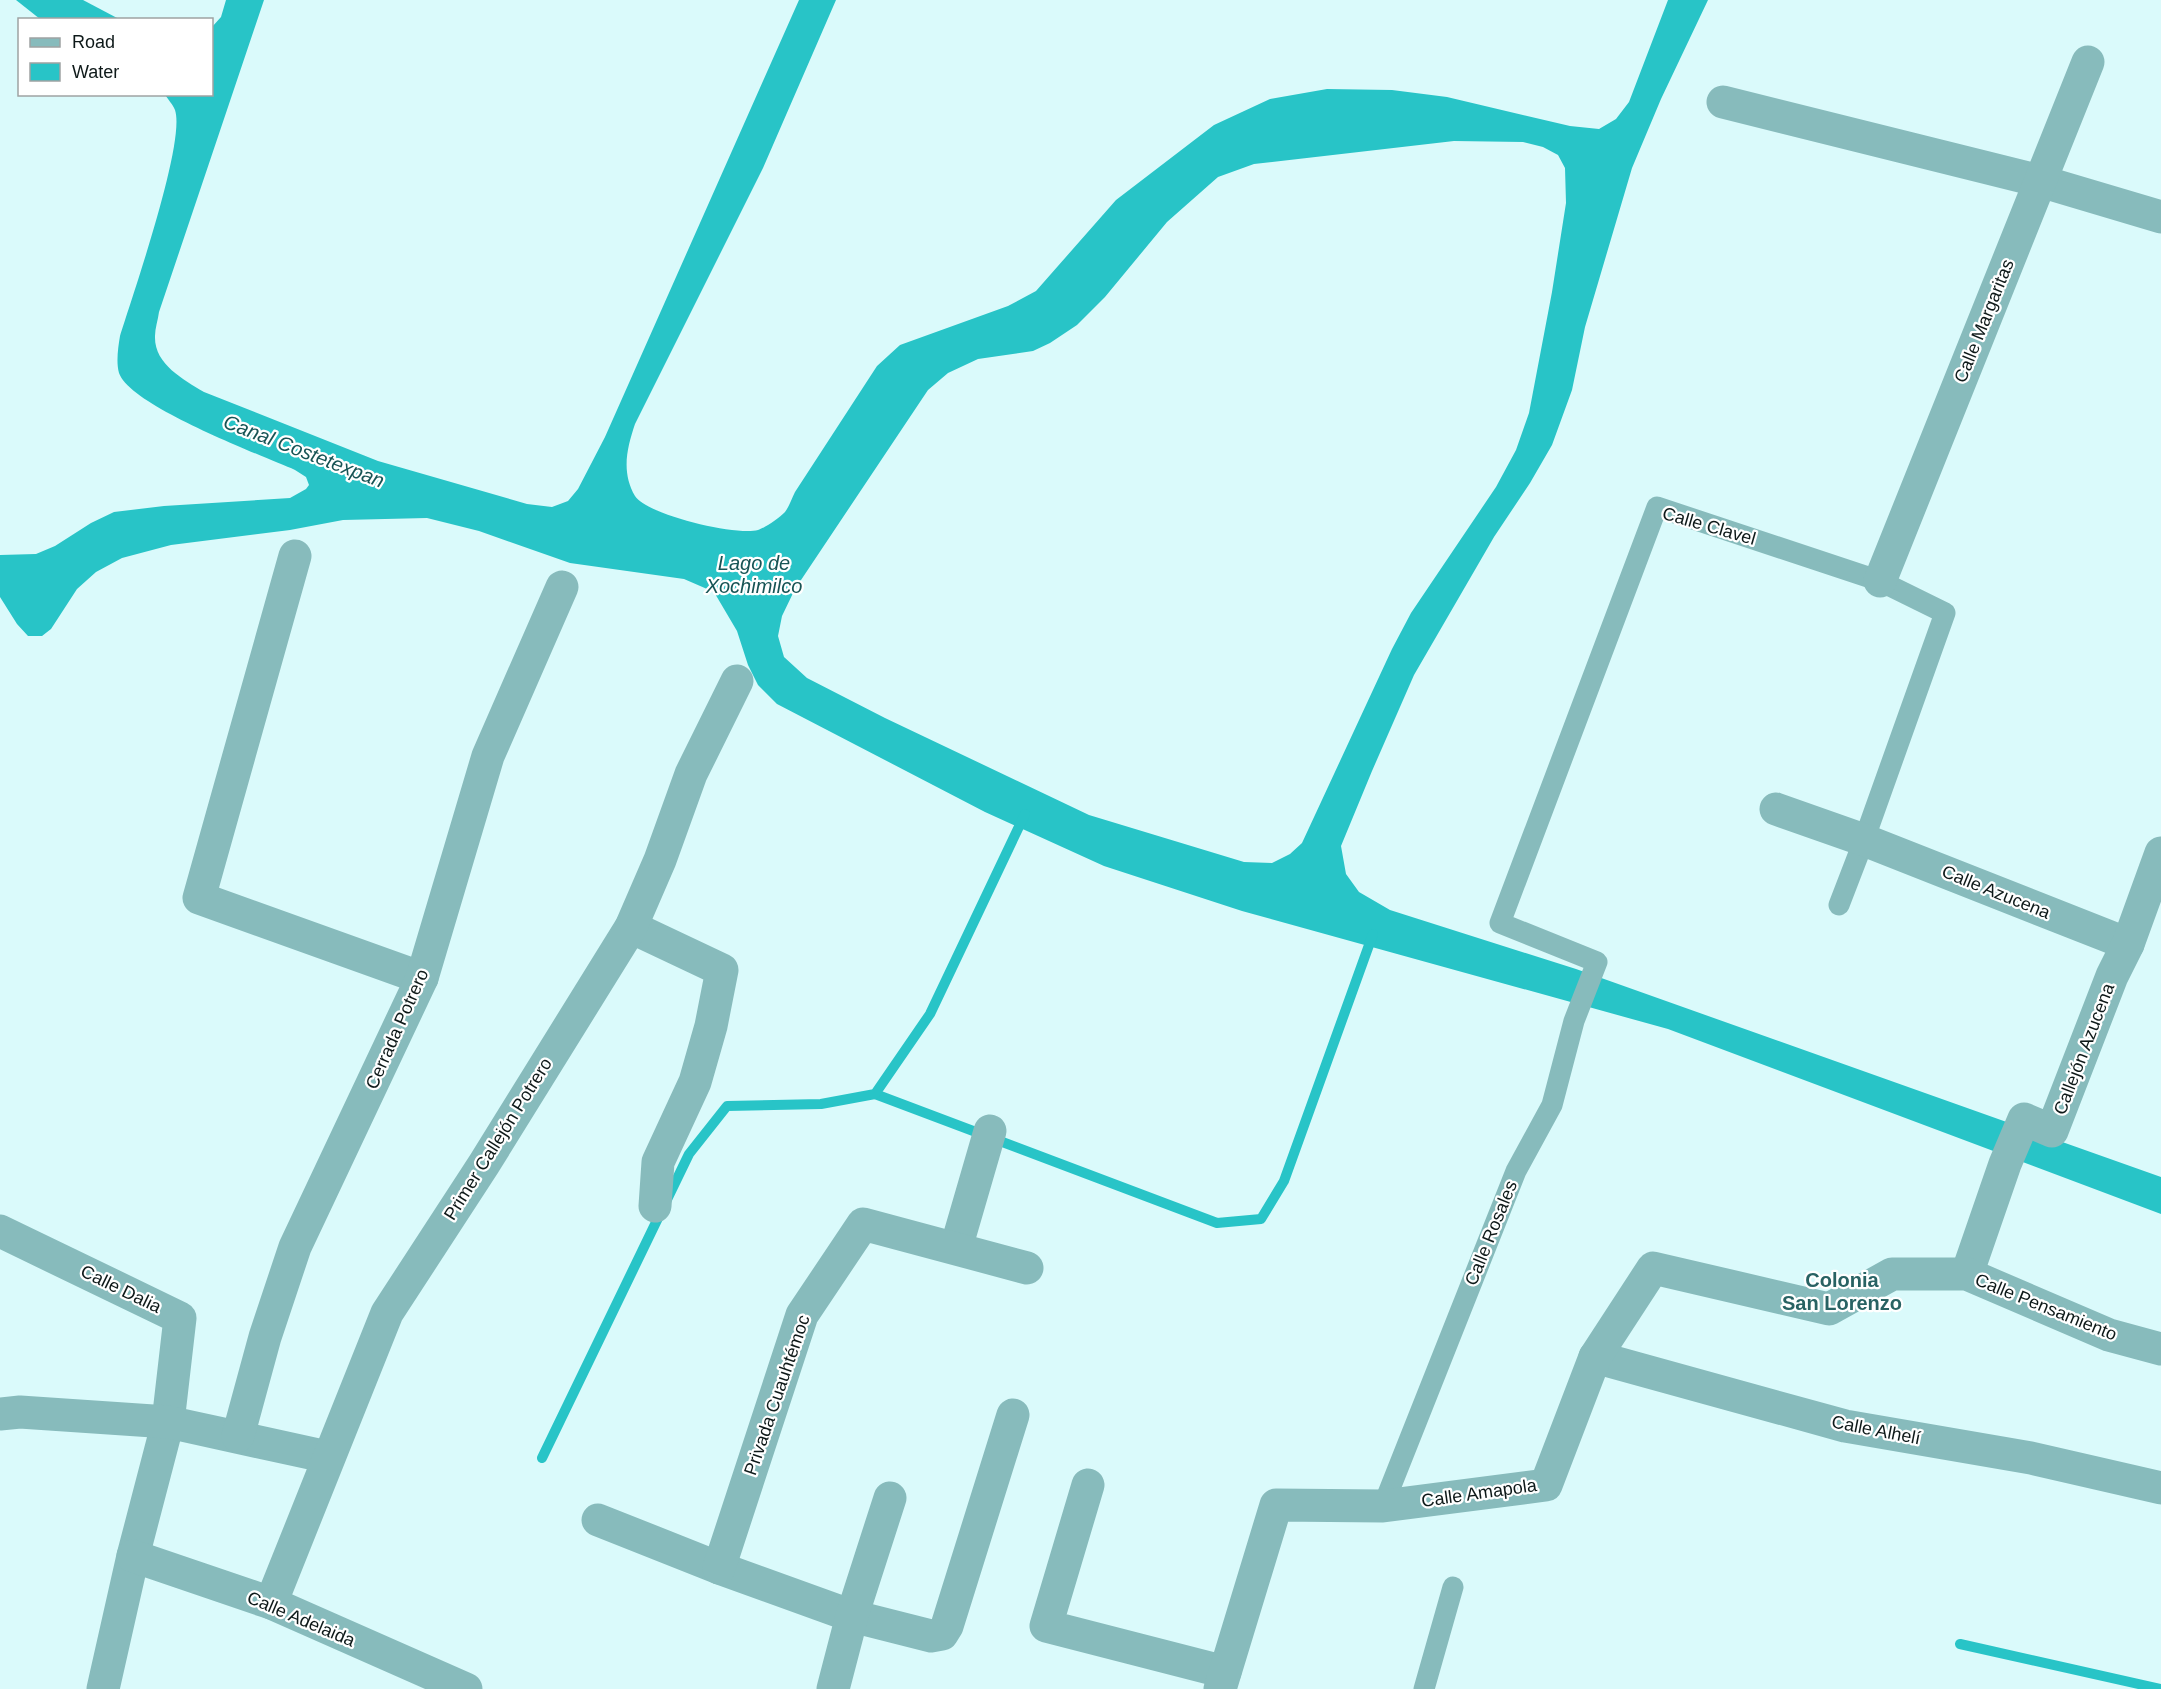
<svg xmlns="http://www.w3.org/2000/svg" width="2161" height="1689" viewBox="0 0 2161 1689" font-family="Helvetica,sans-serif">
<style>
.water{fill:#28c4c7;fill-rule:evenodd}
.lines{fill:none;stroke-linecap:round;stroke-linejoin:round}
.stream{stroke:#28c4c7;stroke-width:10}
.lane{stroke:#87bbbc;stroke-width:21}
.street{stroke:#87bbbc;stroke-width:33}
.labels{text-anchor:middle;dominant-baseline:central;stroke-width:4.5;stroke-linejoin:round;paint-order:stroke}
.street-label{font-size:18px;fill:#0e1919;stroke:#fff}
.water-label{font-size:20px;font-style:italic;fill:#175455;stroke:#fff}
.neighbourhood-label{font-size:20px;font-weight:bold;fill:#286263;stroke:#fff}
</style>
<rect width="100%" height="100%" fill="#dafafb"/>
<g class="water">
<polygon points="16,0 83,0 119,19 40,19"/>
<path d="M226 0H264L159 312C158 320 155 328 155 336 154 364 183 379 204 392L378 461 527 504 552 507 568 501 578 489 605 437 799 0H836L763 168 635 424C627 448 621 472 635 496 647 515 736 536 758 530 765 528 779 518 785 512 789 507 792 498 795 492L877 366 900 345 1008 306 1036 291 1116 200 1214 125 1270 99 1327 89 1392 90 1447 97 1570 126 1599 129 1616 119 1629 102 1668 0H1708L1661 99 1632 168 1585 327 1572 390 1552 445 1530 483 1494 537 1414 675 1372 771 1341 846 1346 874 1359 892 1390 910 1576 969 2161 1177V1214L1668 1029 1242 911 1104 866 985 812 777 704 758 685 748 665 737 631 714 592 684 579 570 563 479 531 427 518 343 520 290 530 171 545 122 558 96 572 77 589 51 629 42 636H28L17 624 0 597V555L36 554 55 546 91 523 114 512 164 506 290 498 306 489 309 485 306 477 295 470C261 455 130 406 119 373 116 362 118 348 120 336 132 297 186 142 175 110 173 105 168 99 165 95L212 94V27L221 17ZM1454 141 1523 142 1543 147 1558 155 1565 168 1566 203 1552 292 1529 413 1516 450 1496 487 1411 613 1392 649 1302 843 1290 854 1272 863 1244 862 1089 815 885 718 807 678 784 657 778 636 782 616 795 589 928 390 948 373 978 359 1033 351 1050 343 1077 325 1105 297 1167 222 1218 177 1254 164Z"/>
</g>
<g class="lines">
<g class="stream">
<polyline points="875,1094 1217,1223 1261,1219 1284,1181 1373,934"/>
<polyline points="542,1458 689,1154 727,1106 821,1104 875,1094 930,1014 1025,814"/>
<polyline points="1960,1644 2161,1689"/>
</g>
<g class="lane">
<polyline points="1383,1506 1516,1171 1552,1105 1574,1021 1597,962 1500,923 1657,507 1880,581 1945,613 1864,840 1839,905"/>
<polyline points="1424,1689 1453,1587"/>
</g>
<g class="street">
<polyline points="1723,102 2040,181 2161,217"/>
<polyline points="295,556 199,898 422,978"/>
<polyline points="1880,581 2088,62"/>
<polyline points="1776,809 1864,840 2128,944"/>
<polyline points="631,927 722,970 711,1026 695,1082 658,1162 655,1206"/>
<polyline points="0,1231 180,1318 168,1422 133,1556 103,1689"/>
<polyline points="956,1248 990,1131"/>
<polyline points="1967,1274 2005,1164 2024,1119 2052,1131 2112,976 2128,944 2161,853"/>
<polyline points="1595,1357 1845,1426 2031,1458 2161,1488"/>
<polyline points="0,1414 20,1412 168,1422 328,1457"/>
<polyline points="238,1436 265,1337 295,1247 422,978 488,756 562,587"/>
<polyline points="1088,1485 1046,1626 1225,1672"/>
<polyline points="598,1520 719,1568 852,1616 931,1636 942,1634 947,1626 1013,1415"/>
<polyline points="133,1556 271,1603 466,1689"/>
<polyline points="719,1568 802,1315 863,1224 1027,1268"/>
<polyline points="271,1603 387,1313 484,1164 631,927 660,860 691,774 737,681"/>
<polyline points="833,1689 852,1616 890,1498"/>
<polyline points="1220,1689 1276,1505 1383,1506 1546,1485 1595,1357 1653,1268 1829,1309 1892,1274 1967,1274 2109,1335 2161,1349"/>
</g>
</g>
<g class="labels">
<g class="street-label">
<text transform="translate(1984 321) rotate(-68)">Calle Margaritas</text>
<text transform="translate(1709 526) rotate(16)">Calle Clavel</text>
<text transform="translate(1996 892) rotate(22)">Calle Azucena</text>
<text transform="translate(397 1029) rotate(-66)">Cerrada Potrero</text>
<text transform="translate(2084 1049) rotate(-69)">Callejón Azucena</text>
<text transform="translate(498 1139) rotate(-58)">Primer Callejón Potrero</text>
<text transform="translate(1491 1233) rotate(-68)">Calle Rosales</text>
<text transform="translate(121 1289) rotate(26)">Calle Dalia</text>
<text transform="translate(2046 1307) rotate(22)">Calle Pensamiento</text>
<text transform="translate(777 1395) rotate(-71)">Privada Cuauhtémoc</text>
<text transform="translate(1876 1430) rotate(11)">Calle Alhelí</text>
<text transform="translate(1479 1493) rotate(-8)">Calle Amapola</text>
<text transform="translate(301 1619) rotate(23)">Calle Adelaida</text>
</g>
<g class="water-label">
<text transform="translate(304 451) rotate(21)">Canal Costetexpan</text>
<text x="754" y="563">Lago de<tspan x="754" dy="23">Xochimilco</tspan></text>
</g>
<g class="neighbourhood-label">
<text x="1842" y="1280">Colonia<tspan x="1842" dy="23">San Lorenzo</tspan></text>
</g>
</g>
<rect x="18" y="18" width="195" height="78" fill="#ffffff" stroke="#9fa3a3" stroke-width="1.5"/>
<rect x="30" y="38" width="30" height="9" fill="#87bbbc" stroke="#9fa3a3" stroke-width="1.5"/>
<text x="72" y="48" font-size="18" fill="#0e1919">Road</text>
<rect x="30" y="63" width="30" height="18" fill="#28c4c7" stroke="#9fa3a3" stroke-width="1.5"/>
<text x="72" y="78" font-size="18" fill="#0e1919">Water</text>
</svg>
